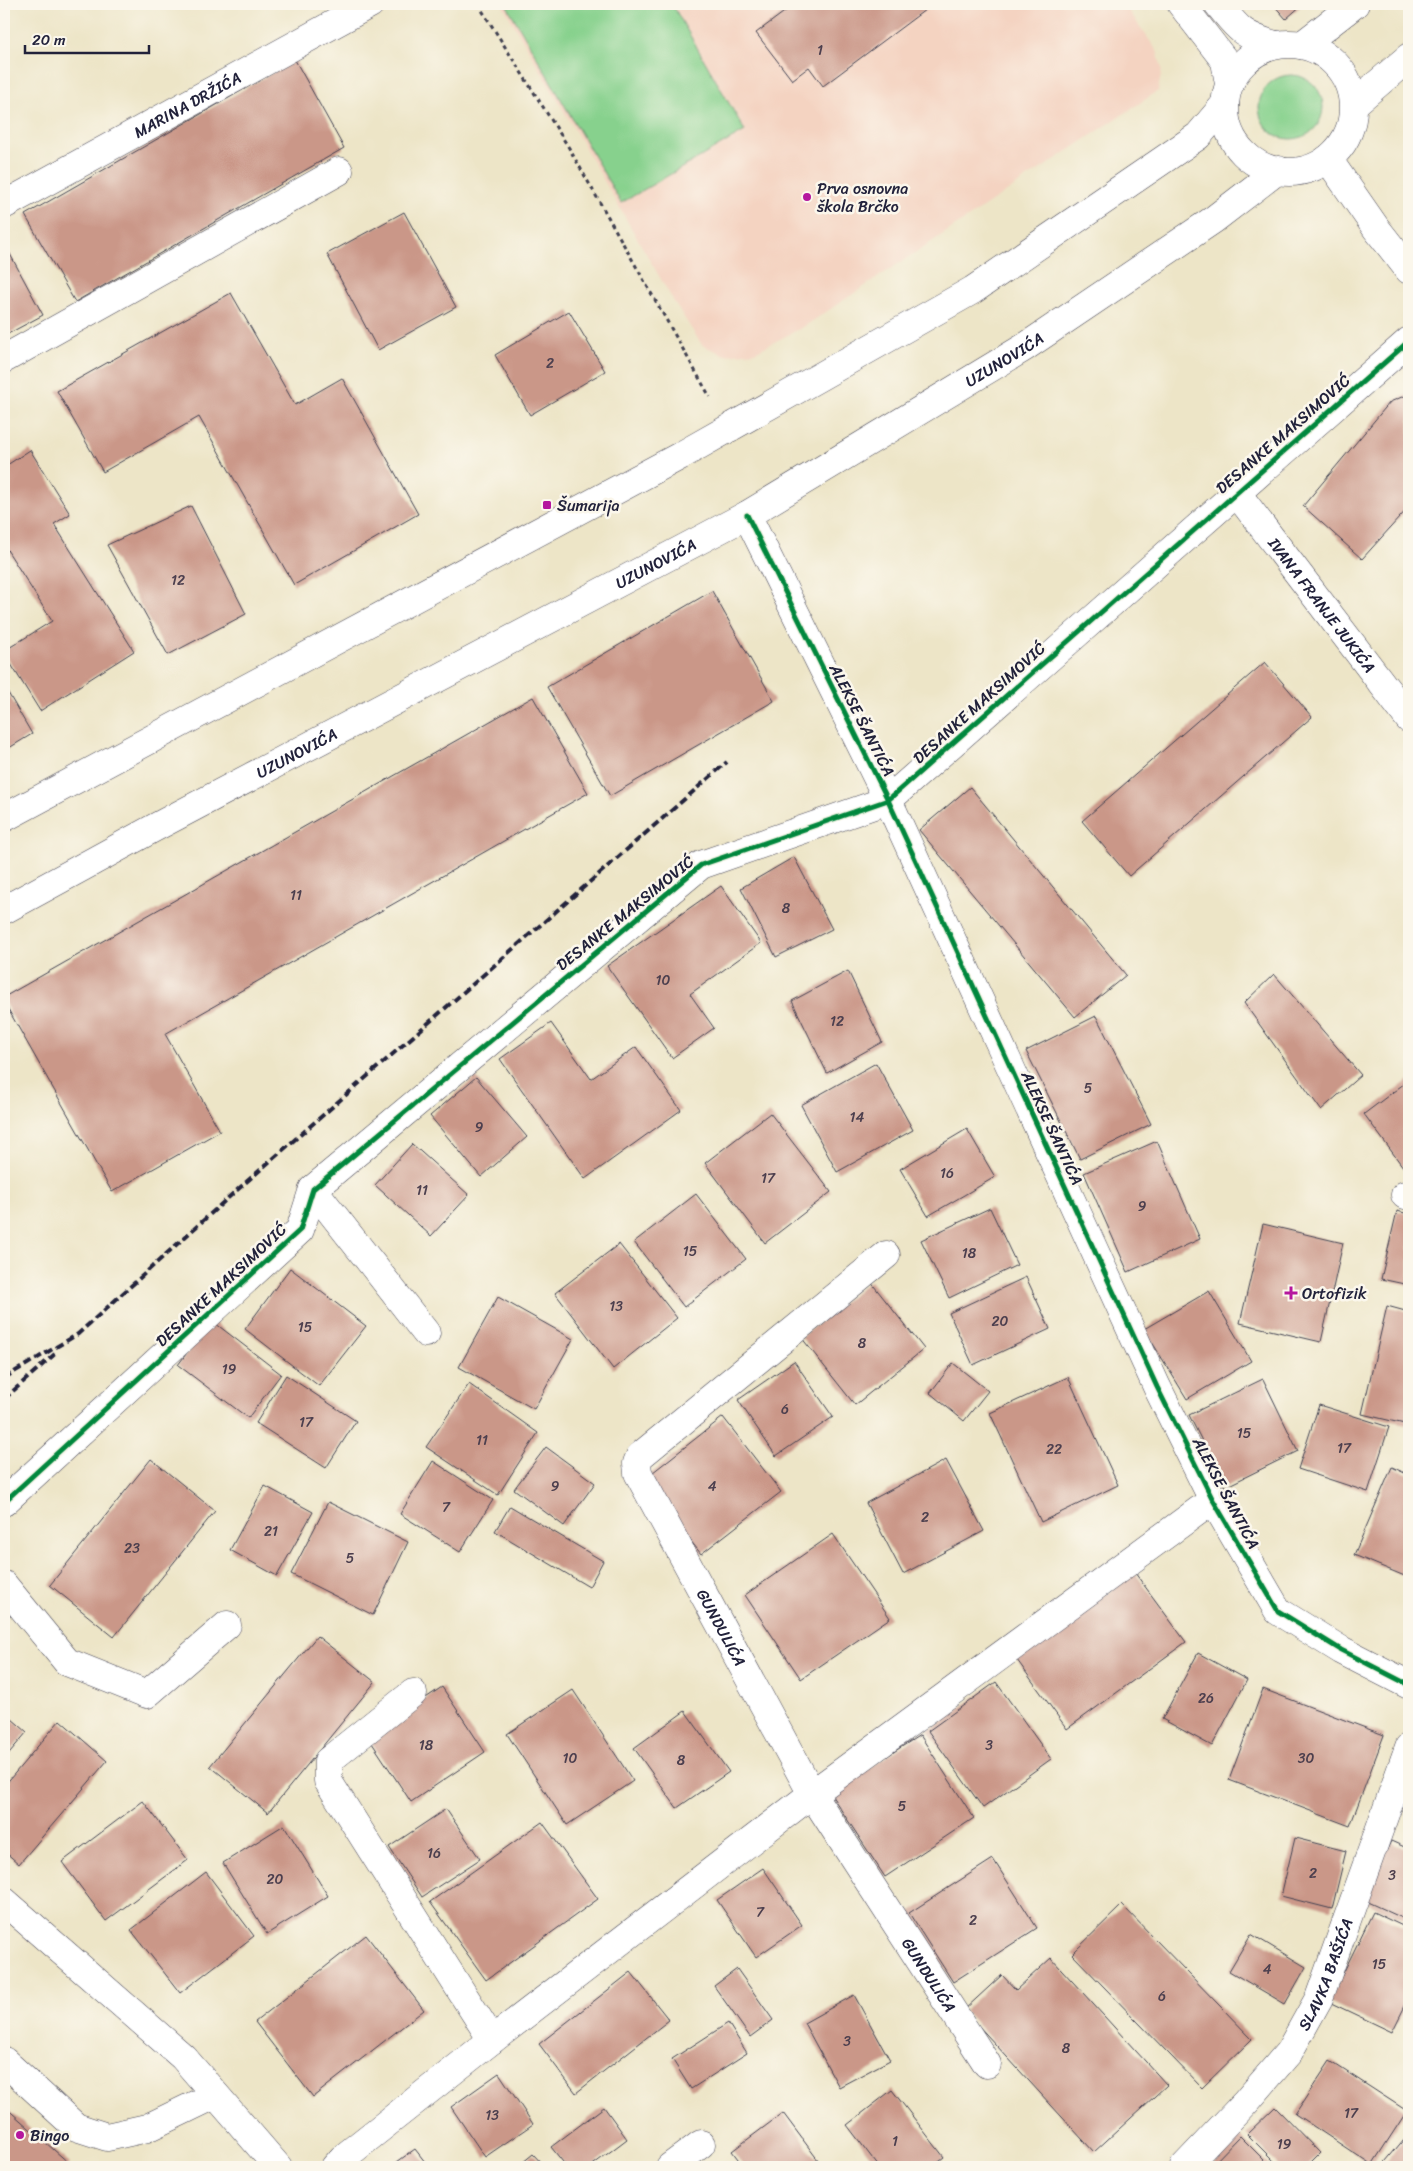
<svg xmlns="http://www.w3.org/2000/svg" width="1413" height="2171" viewBox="0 0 1413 2171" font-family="Sriracha,sans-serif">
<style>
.built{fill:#f4d3c1}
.green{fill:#87d18d;stroke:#547a64}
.building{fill:#ca9788}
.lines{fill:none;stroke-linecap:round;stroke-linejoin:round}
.minor-casing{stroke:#403f50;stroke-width:29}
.major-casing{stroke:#403f50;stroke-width:29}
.path{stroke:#403f50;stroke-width:3;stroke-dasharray:4 4;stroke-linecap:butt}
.minor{stroke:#fff;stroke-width:28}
.major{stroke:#fff;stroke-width:28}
.rail{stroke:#22223b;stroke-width:4;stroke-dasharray:8 4;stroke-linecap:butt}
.cycleway-casing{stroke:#fbf7ec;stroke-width:8}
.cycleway{stroke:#00873e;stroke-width:5}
.poi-dot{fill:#b5179e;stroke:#fbf7ec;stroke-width:2}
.labels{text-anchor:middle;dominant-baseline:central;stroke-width:5;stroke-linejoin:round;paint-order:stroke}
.number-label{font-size:14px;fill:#4c3f4e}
.street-label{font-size:16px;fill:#22223b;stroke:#fbf7ec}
.poi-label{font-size:16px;fill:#22223b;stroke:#fbf7ec;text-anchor:start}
</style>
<rect width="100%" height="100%" fill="#fbf7ec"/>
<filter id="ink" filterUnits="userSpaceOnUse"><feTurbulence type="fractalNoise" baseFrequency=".02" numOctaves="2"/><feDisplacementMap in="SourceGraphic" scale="10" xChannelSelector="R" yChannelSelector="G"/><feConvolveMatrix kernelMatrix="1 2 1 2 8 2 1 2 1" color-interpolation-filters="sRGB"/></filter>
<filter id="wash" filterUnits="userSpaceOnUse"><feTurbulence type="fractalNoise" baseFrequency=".0096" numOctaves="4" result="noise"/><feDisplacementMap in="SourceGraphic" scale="20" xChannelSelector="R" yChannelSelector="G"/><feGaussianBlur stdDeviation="1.12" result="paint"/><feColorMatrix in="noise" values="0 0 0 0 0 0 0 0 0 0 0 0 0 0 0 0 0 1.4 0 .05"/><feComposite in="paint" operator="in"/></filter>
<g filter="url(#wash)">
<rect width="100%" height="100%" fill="#ede5c7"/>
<polygon class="built" points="502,4 1124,4 1157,51 1162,69 1158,91 805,326 755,352 725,355 702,345 674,302"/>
<g class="green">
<polygon points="506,4 672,4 745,131 621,203"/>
<circle cx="1291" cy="107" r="32"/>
</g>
<g id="blocks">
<g class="building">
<polygon points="795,4 933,4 823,86 809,67 792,80 756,33"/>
<polygon points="1273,4 1303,4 1286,19"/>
<polygon points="295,60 344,148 75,302 25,215"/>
<polygon points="404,212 456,307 378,350 327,254"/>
<polygon points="4,243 43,315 4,336"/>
<polygon points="231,293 295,405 342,378 418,514 294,585 199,417 103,472 57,391"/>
<polygon points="569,311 605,371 530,415 495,355"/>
<polygon points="1409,394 1409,507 1362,559 1303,506 1390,402"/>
<polygon points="30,450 70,514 54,524 134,651 40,711 4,653 4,651 52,621 4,545 4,467"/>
<polygon points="191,506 246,614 168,655 107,545"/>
<polygon points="712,591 774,701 610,796 547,687"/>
<polygon points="1265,662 1312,717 1129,876 1082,821"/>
<polygon points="4,686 32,734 4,751"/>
<polygon points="533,697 588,793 165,1034 220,1131 112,1192 4,1002 4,997"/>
<polygon points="970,787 1126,975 1075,1017 919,830"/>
<polygon points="794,857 832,929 776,957 741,888"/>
<polygon points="721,886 761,943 690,994 714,1028 672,1058 607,966"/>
<polygon points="848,971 882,1042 827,1073 792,1001"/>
<polygon points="1274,974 1361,1075 1321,1110 1244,1003"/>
<polygon points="1096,1016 1151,1124 1080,1159 1026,1051"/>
<polygon points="551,1023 591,1079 636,1047 681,1110 585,1179 500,1059"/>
<polygon points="876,1063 913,1130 837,1172 801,1105"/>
<polygon points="476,1077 527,1137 481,1177 430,1116"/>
<polygon points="1409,1080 1409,1169 1406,1171 1364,1114"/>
<polygon points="770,1113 831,1192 765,1243 705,1163"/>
<polygon points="967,1129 995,1177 928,1216 900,1169"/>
<polygon points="1157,1141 1200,1239 1128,1272 1084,1173"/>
<polygon points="412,1144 469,1195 431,1236 375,1185"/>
<polygon points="696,1194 746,1259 684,1307 634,1242"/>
<polygon points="990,1208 1017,1265 949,1298 921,1240"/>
<polygon points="1397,1211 1409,1214 1409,1285 1381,1279"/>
<polygon points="1263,1224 1343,1243 1321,1342 1240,1323"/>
<polygon points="619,1244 677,1318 613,1369 555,1293"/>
<polygon points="290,1268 366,1326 319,1386 245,1329"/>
<polygon points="1026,1277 1050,1329 973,1365 949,1313"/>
<polygon points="870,1281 924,1349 855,1405 801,1337"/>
<polygon points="1209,1291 1251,1361 1187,1399 1144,1329"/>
<polygon points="498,1297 573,1339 534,1409 459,1367"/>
<polygon points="1387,1306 1409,1312 1409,1425 1362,1414"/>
<polygon points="211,1320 281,1374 248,1418 178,1365"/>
<polygon points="794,1361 833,1417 776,1456 738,1400"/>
<polygon points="953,1363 988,1391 964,1421 930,1393"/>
<polygon points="286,1375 356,1421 326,1468 256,1423"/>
<polygon points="1068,1377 1118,1485 1041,1522 990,1413"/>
<polygon points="1263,1379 1298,1451 1225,1487 1189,1415"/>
<polygon points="469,1384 538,1433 498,1495 426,1447"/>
<polygon points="1319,1405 1389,1427 1368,1492 1298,1469"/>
<polygon points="723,1417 781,1492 701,1554 643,1480"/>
<polygon points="546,1447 595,1483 564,1526 514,1489"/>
<polygon points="151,1459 215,1511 114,1637 50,1585"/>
<polygon points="946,1460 984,1531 903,1574 866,1503"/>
<polygon points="433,1461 493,1500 460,1552 400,1514"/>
<polygon points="1392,1467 1409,1475 1409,1571 1407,1577 1354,1555"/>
<polygon points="265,1486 313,1512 277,1576 230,1550"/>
<polygon points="328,1502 408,1542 373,1615 291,1574"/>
<polygon points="510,1506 603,1561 589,1587 495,1531"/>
<polygon points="833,1534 890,1618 801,1679 745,1595"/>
<polygon points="1135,1573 1186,1642 1067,1729 1017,1660"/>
<polygon points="317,1636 375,1682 268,1813 210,1766"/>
<polygon points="1198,1653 1247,1680 1212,1746 1162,1719"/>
<polygon points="996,1682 1051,1759 983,1808 928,1731"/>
<polygon points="442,1687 485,1752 411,1802 368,1737"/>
<polygon points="1263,1689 1384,1735 1350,1826 1229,1780"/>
<polygon points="573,1690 633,1781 567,1825 507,1734"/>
<polygon points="685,1711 729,1772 677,1808 634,1748"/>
<polygon points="4,1712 27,1732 4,1759"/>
<polygon points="60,1720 107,1761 19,1864 4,1851 4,1786"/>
<polygon points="920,1735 974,1818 885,1877 830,1793"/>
<polygon points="143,1801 188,1860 106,1921 62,1862"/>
<polygon points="446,1809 480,1859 422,1897 389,1847"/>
<polygon points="542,1822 598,1899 486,1980 430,1902"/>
<polygon points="284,1825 328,1896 267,1934 223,1863"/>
<polygon points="1295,1838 1346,1851 1332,1909 1281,1896"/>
<polygon points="1391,1841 1409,1849 1409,1921 1363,1900"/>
<polygon points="993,1859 1037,1928 953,1982 909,1913"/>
<polygon points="763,1868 802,1925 756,1957 717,1900"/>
<polygon points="206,1872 254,1936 180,1993 131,1930"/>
<polygon points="1122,1905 1252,2039 1202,2088 1072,1954"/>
<polygon points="1373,1912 1409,1929 1409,1998 1392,2032 1329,2002"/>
<polygon points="1251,1934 1306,1967 1285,2004 1229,1971"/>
<polygon points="366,1935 424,2010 313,2097 255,2022"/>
<polygon points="1051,1958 1167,2085 1094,2152 964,2010 1002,1975 1016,1990"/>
<polygon points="737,1969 773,2020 750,2037 714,1986"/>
<polygon points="631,1972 669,2020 576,2093 539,2044"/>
<polygon points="854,1995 890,2060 839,2087 804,2023"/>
<polygon points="728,2023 747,2053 691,2089 672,2059"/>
<polygon points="1330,2061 1407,2111 1372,2165 1295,2114"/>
<polygon points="499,2073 533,2124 485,2157 451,2107"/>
<polygon points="892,2090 944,2157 931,2167 879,2167 847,2125"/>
<polygon points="4,2106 70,2164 67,2167 4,2167"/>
<polygon points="604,2107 627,2139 590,2167 567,2167 551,2147"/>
<polygon points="1275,2107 1320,2153 1306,2167 1280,2167 1247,2134"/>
<polygon points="783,2113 821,2164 817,2167 744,2167 732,2151"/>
<polygon points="1409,2133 1409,2167 1381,2167"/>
<polygon points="1240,2136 1271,2167 1210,2167"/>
<polygon points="415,2149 429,2167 390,2167"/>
<polygon points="533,2154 545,2167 517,2167"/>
</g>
</g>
</g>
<g filter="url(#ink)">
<use href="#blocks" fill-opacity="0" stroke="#403f50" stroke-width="1"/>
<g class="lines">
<g class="minor-casing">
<g id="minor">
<polyline points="1328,159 1376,228 1409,270"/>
<path id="s1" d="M4 205 370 4"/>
<polyline points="4,359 339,171"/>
<path id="s2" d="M1236 492 1409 719"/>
<polyline points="747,515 888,800 1157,1387 1213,1500 1278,1611 1341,1650 1409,1685"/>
<polyline points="313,1189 426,1333"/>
<polyline points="1405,1195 1409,1196"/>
<path id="s3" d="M886 1255 640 1456 637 1463 638 1473 812 1794 987 2064"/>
<polyline points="4,1502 300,1230 313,1189 701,865 888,800 1409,341"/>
<polyline points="4,1585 67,1662 147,1694 227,1625"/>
<polyline points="413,1693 328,1761 328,1781 492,2040"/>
<polyline points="4,1901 183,2057 278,2167"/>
<polyline points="4,2061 76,2127 107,2137 147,2128 215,2095"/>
<polyline points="335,2167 343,2158 492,2040 812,1794 1213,1500"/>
<polyline points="670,2167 701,2144"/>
<path id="s4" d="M1184 2167 1246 2102 1289 2052 1319 1998 1409 1747"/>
</g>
</g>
<g class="major-casing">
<g id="major">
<polyline points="1181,4 1225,61 1229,84"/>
<path d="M1218 4C1239 30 1242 35 1275 45"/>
<circle cx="1289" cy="108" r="64"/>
<polyline points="1302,45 1355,4"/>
<polyline points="1354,104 1409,57"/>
<polyline points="4,818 680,456 973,290 1198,136 1225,104"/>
<path id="s5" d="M4 910 154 828 747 515 1025 347 1213 220 1278 170"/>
</g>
</g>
<polyline class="path" points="478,4 569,148 710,397"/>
<use href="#minor" class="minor"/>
<use href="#major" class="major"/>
<g class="rail">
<polyline points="4,1378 78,1334 228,1198 727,762"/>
<polyline points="4,1399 57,1352"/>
</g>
<g class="cycleway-casing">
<g id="cycleway">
<polyline points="747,515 888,800 1157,1387 1213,1500 1278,1611 1341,1650 1409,1685"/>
<polyline points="4,1502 300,1230 313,1189 701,865 888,800 1409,341"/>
</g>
</g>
<use href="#cycleway" class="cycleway"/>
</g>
</g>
<g class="poi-dot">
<circle cx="807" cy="197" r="5"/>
<rect x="542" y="500" width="10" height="10" rx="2.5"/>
<path d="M1288.5 1285.5h5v5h5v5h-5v5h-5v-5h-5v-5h5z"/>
<circle cx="20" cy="2135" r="5"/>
</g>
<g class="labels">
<g class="number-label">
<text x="820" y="50">1</text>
<text x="550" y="363">2</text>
<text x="178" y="580">12</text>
<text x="296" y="895">11</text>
<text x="786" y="908">8</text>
<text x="663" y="980">10</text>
<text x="837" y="1021">12</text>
<text x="1088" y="1088">5</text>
<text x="857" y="1117">14</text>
<text x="479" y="1127">9</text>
<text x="947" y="1173">16</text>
<text x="768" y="1178">17</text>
<text x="422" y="1190">11</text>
<text x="1142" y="1206">9</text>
<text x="690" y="1251">15</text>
<text x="969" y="1253">18</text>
<text x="616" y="1306">13</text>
<text x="1000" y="1321">20</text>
<text x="305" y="1327">15</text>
<text x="862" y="1343">8</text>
<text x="229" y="1369">19</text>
<text x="785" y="1409">6</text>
<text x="306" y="1422">17</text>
<text x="1244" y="1433">15</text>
<text x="482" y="1440">11</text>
<text x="1344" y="1448">17</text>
<text x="1054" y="1449">22</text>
<text x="555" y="1486">9</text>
<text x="712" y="1486">4</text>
<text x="446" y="1507">7</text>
<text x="925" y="1517">2</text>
<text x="271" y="1531">21</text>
<text x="132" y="1548">23</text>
<text x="350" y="1558">5</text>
<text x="1206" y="1698">26</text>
<text x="426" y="1745">18</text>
<text x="989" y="1745">3</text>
<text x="570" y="1758">10</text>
<text x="1306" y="1758">30</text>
<text x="681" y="1760">8</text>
<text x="902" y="1806">5</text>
<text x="434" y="1853">16</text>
<text x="1313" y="1873">2</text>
<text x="1392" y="1875">3</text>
<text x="275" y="1879">20</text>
<text x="760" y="1912">7</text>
<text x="973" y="1920">2</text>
<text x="1379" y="1964">15</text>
<text x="1267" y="1969">4</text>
<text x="1162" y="1996">6</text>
<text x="847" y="2041">3</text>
<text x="1066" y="2048">8</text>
<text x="1351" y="2113">17</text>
<text x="492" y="2115">13</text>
<text x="895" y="2141">1</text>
<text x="1284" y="2144">19</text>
</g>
<g class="street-label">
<text stroke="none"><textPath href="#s1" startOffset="209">MARINA DRŽIĆA</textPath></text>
<text stroke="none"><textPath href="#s5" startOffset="1142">UZUNOVIĆA</textPath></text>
<text transform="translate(1283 434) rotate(-41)">DESANKE MAKSIMOVIĆ</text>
<text stroke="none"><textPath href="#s5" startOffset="738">UZUNOVIĆA</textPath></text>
<text stroke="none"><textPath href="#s2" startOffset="142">IVANA FRANJE JUKIĆA</textPath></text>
<text transform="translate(979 703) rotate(-42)">DESANKE MAKSIMOVIĆ</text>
<text transform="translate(862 720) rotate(63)">ALEKSE ŠANTIĆA</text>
<text stroke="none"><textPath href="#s5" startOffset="332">UZUNOVIĆA</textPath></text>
<text transform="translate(625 913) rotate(-39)">DESANKE MAKSIMOVIĆ</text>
<text transform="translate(1052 1128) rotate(65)">ALEKSE ŠANTIĆA</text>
<text transform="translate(221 1285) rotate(-43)">DESANKE MAKSIMOVIĆ</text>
<text transform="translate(1226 1493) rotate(62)">ALEKSE ŠANTIĆA</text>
<text stroke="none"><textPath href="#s3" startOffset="511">GUNDULIĆA</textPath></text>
<text stroke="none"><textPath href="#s4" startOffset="242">SLAVKA BAŠIĆA</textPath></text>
<text stroke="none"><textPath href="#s3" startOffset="916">GUNDULIĆA</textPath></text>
</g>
<g class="poi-label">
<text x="817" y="188">Prva osnovna<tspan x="817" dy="18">škola Brčko</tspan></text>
<text x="557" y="505">Šumarija</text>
<text x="1302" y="1293">Ortofizik</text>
<text x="30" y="2135">Bingo</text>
</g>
</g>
<rect width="1413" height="2171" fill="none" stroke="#fbf7ec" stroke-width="20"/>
<path d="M25 45v8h124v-8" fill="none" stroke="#22223b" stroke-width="2.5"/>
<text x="32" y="45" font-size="15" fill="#22223b" stroke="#fbf7ec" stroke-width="4" paint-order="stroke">20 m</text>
</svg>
